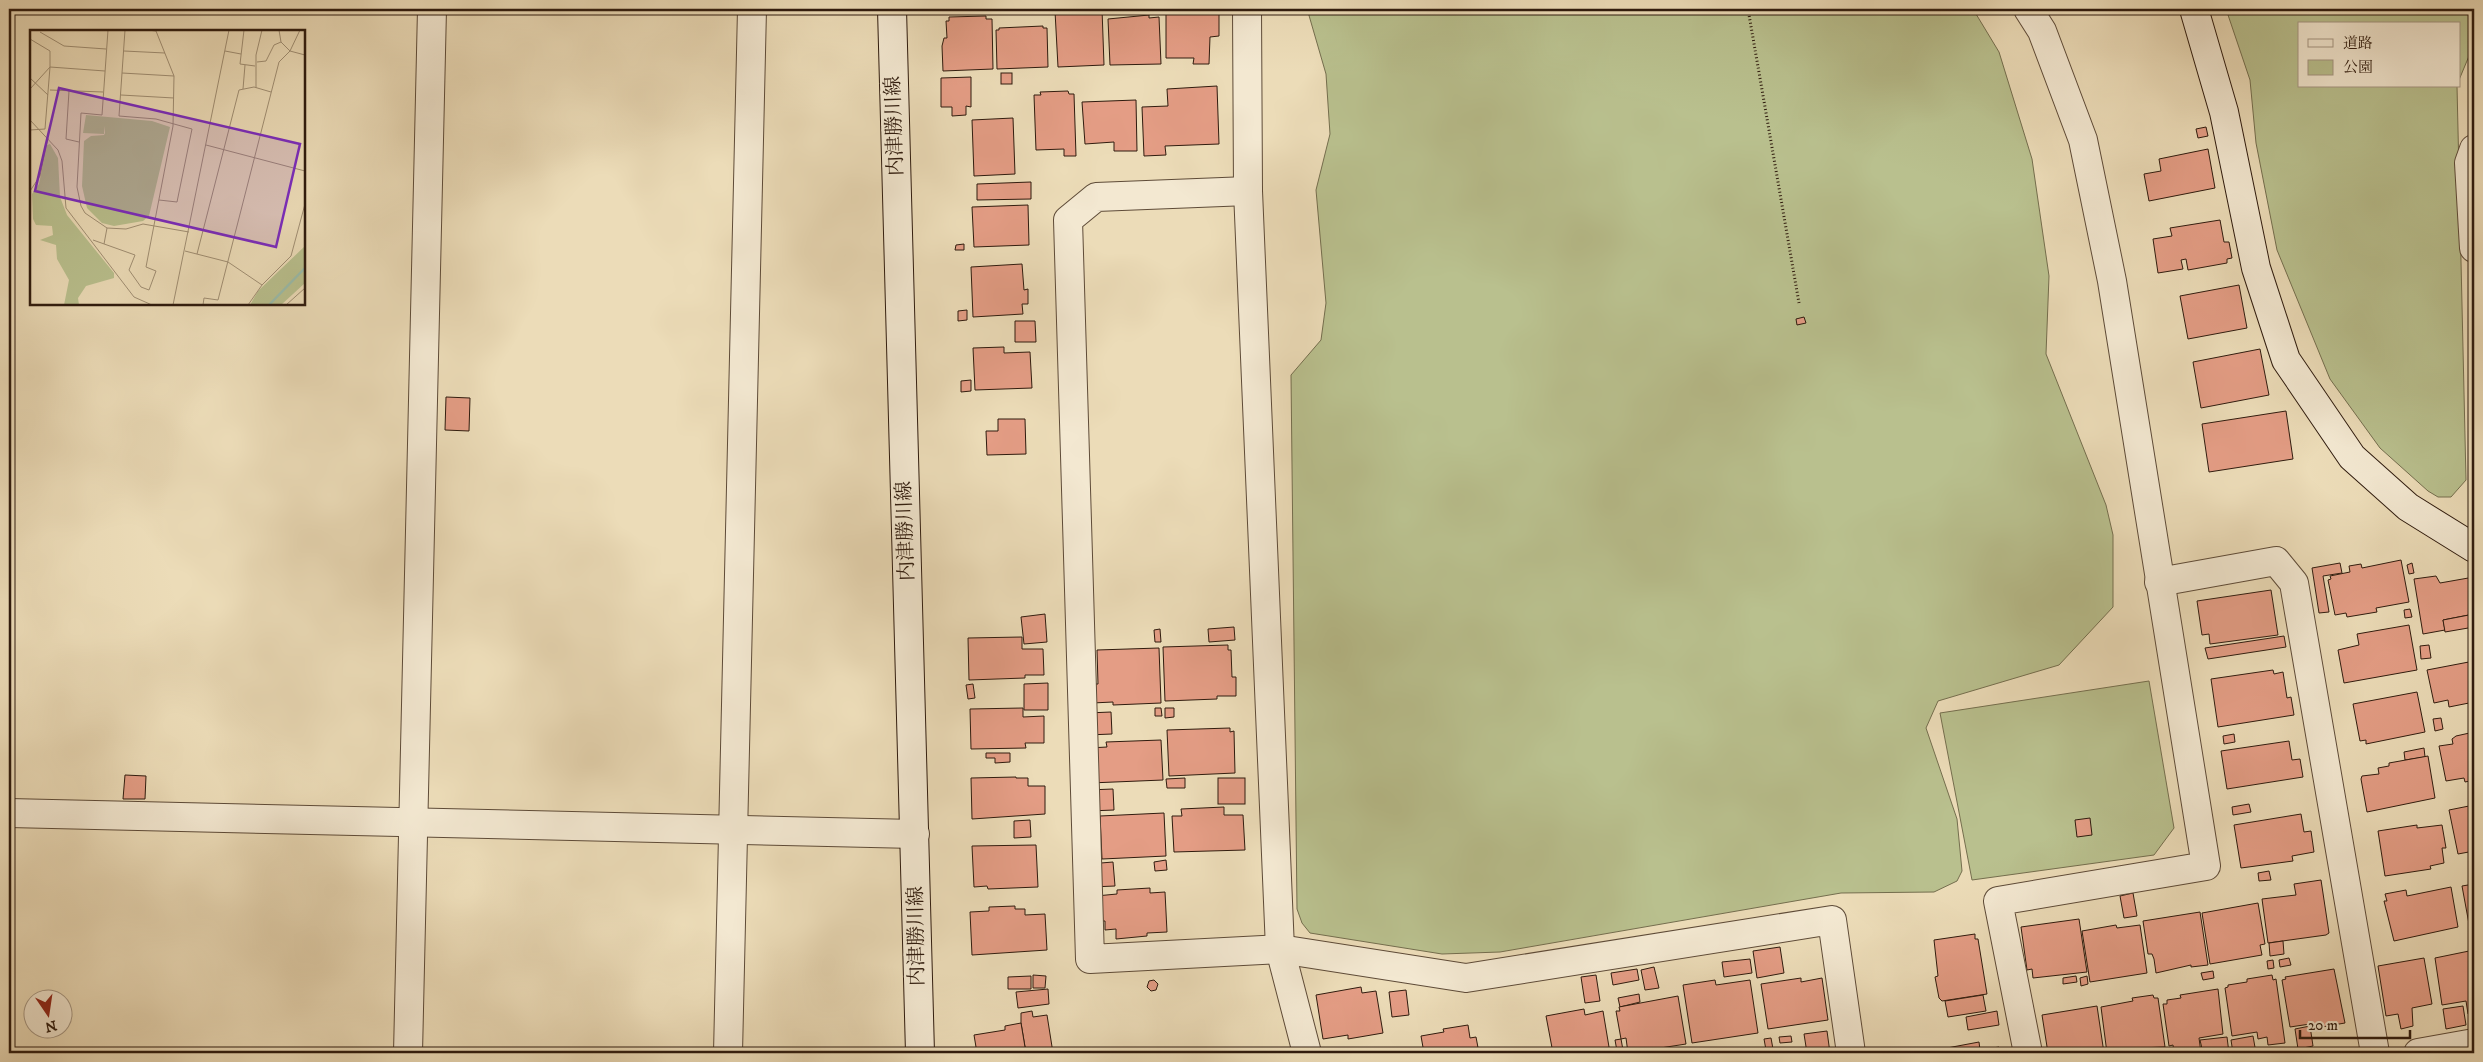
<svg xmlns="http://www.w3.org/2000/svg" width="2483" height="1062" viewBox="0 0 2483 1062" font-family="'IM FELL DW Pica','Noto Serif JP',serif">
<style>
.green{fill:#b9c08e;stroke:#746e4e}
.building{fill:#e49d85;stroke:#2f1b0e}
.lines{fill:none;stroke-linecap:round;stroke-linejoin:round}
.street-casing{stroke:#5e4b38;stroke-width:30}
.secondary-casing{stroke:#2f1b0e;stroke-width:30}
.path{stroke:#2f1b0e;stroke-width:3;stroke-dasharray:1 2.5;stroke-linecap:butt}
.street{stroke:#f3e8d1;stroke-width:28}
.secondary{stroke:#f3e8d1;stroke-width:28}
.labels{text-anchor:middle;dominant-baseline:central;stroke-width:5;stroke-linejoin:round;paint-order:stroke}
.street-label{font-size:20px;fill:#2f1b0e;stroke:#f3e8d1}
.inset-river{fill:none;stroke:#99bcab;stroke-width:2.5}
.inset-road{fill:none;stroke:#a08f74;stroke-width:1}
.view{fill:#7b2cbf;fill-opacity:0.15;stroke:#7b2cbf;stroke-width:2.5}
.inset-edge{fill:none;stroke:#2f1b0e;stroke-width:2.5}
</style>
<rect width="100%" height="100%" fill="#ecdcb8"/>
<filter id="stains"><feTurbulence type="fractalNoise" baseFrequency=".004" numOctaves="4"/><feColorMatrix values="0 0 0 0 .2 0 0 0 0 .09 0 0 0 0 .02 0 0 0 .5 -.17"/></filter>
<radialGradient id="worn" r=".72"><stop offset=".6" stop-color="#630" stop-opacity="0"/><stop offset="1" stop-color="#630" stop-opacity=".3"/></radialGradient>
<g class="green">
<polygon points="1311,9 1973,9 1999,52 2032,159 2049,276 2046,354 2106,505 2113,535 2113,607 2059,665 1938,701 1926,728 1957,819 1962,871 1957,881 1934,892 1841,893 1500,952 1442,954 1310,933 1302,923 1297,909 1291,375 1321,340 1326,303 1316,190 1330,134 1326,74 1308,12"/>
<polygon points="2226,9 2474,9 2474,44 2459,80 2459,24 2299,24 2299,86 2457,86 2466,480 2451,497 2438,497 2428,491 2380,448 2330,379 2277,250 2256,143 2250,80"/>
<polygon points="2149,681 2174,828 2154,855 1972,880 1940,713"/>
</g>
<g class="building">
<rect x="457" y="9" width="31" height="2"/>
<polygon points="1075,9 1102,9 1104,65 1058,67 1055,11"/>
<polygon points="1166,9 1219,9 1219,36 1210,37 1209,64 1193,64 1194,58 1166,58"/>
<polygon points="1149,15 1149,18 1159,17 1161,64 1110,65 1108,19"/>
<polygon points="986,16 986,19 992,19 993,69 943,71 942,46 944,38 947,38 946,21 949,21 949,17"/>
<polygon points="1043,26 1043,28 1047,28 1048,67 997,69 996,30 999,30 999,28"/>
<rect x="1001" y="73" width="11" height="11"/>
<polygon points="971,77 971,107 966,106 966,115 952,116 952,107 941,107 941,78"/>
<polygon points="1217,86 1219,144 1165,146 1166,155 1144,156 1142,107 1168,106 1167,89"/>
<polygon points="1068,91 1069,94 1074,94 1076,156 1064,156 1064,149 1036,150 1034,95 1041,95 1040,92"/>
<polygon points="1136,100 1137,151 1114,151 1114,142 1085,144 1082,102"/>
<polygon points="1013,118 1015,174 974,176 972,120"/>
<polygon points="2206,127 2208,136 2198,138 2196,129"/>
<polygon points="2208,149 2215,188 2149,201 2144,174 2161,171 2159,159"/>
<polygon points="1031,182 1031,199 977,200 977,184"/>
<polygon points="1028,205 1029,245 974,247 972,207"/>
<polygon points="2220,220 2224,242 2229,242 2232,258 2227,259 2227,263 2188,270 2186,259 2181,260 2183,269 2158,273 2153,239 2172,236 2170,228"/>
<polygon points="964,244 964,250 955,250 956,245"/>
<polygon points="1022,264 1024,290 1028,289 1028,304 1022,304 1023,314 973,317 971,267"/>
<polygon points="2239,285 2247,328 2188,339 2180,296"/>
<polygon points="967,310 967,320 958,321 958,311"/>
<polygon points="1804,317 1806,323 1797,325 1796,319"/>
<polygon points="1015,321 1035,321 1036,342 1015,342"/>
<polygon points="1004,347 1004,353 1030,352 1032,388 975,390 973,348"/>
<polygon points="2260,349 2269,395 2201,408 2193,362"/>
<polygon points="971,380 971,391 961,392 961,381"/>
<polygon points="446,397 470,398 469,431 445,430"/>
<polygon points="2286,411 2293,459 2209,472 2202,424"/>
<polygon points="998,419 1025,419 1026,454 987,455 986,431 998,431"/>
<polygon points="2401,560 2409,602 2376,608 2377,612 2347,617 2346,613 2335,615 2328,580 2331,579 2330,576 2350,572 2349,566 2361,564 2362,568"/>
<polygon points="2340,563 2342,573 2323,576 2329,612 2319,613 2312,568"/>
<polygon points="2412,563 2414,573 2409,574 2407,565"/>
<polygon points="2436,576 2440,583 2474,577 2474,614 2443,620 2445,630 2423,634 2414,579"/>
<polygon points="2271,590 2278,635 2210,644 2209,634 2202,635 2197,601"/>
<polygon points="2410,609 2412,617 2405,618 2404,610"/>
<polygon points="1045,614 1047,642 1024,644 1021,617"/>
<polygon points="2474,614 2474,627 2445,632 2443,620"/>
<polygon points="2409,625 2417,670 2344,683 2338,650 2359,645 2357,634"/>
<polygon points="1234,627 1235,640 1209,642 1208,629"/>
<polygon points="1160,629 1161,642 1155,642 1154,630"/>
<polygon points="2474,630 2474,647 2471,631"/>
<polygon points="2284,636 2286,647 2208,659 2205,648"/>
<polygon points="1022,637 1022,649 1043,649 1044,675 1025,675 1025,678 969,680 968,638"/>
<polygon points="1228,645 1228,650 1231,650 1232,677 1236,677 1236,696 1217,696 1217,699 1165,701 1163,647"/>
<polygon points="2429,645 2431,658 2421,659 2420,646"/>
<polygon points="1159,648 1161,703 1113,705 1113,702 1092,703 1092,684 1098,684 1097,650"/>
<polygon points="2474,661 2474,702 2449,707 2448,700 2434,703 2427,670"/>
<polygon points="2273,670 2274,674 2283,672 2287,698 2291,697 2294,715 2218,727 2211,679"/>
<polygon points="1048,683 1048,710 1024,710 1024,684"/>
<polygon points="973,684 975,698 968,699 966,685"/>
<polygon points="2417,692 2425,732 2366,744 2366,740 2360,741 2353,704"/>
<polygon points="1023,708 1023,717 1044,716 1044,743 1025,743 1026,748 971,749 970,709"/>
<polygon points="1155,708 1161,708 1162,716 1155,716"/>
<polygon points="1165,708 1174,708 1174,717 1165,718"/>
<polygon points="1111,712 1112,734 1087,735 1087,713"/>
<polygon points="2441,718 2443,729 2435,731 2433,719"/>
<polygon points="1230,728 1230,732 1234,731 1235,773 1169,776 1167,730"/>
<polygon points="2474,732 2474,780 2465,782 2464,778 2446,781 2439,746 2453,744 2452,739 2456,736"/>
<polygon points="2234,734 2235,742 2224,744 2223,736"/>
<polygon points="1161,740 1163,780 1090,783 1089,748 1107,747 1106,742"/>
<polygon points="2289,741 2292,760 2300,759 2303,777 2227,789 2221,751"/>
<polygon points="2424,748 2425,757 2405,760 2404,752"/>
<polygon points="986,753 1010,753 1010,762 995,763 995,758 986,758"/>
<polygon points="2428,756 2435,798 2367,812 2361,779 2362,776 2379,774 2378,768 2389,766 2389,763"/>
<polygon points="125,775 146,776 145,799 123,799"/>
<polygon points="1016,777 1016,778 1028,778 1028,786 1045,786 1045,814 972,819 971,778"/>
<polygon points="1185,778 1185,788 1167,788 1166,779"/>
<rect x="1218" y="778" width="27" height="26"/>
<polygon points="1113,789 1114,810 1089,811 1088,790"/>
<polygon points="2249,804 2251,812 2233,815 2232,807"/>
<polygon points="2474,805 2474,851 2458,854 2449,810"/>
<polygon points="1224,807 1224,815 1243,815 1245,850 1174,852 1172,816 1182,816 1181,809"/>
<polygon points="1164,813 1166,856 1102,859 1100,816"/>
<polygon points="2301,814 2304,832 2311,831 2314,852 2292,856 2293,861 2241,868 2234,825"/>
<polygon points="2090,818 2092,835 2077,837 2075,820"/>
<polygon points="1030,820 1031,837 1014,838 1014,821"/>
<polygon points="2417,825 2417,828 2442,825 2446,848 2442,848 2444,863 2430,866 2431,869 2385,876 2378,831"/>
<polygon points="1036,845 1038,887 988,889 987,886 974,887 972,846"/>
<polygon points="1166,860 1167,870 1155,871 1154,862"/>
<polygon points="1113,862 1115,886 1091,887 1089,864"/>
<polygon points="2269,871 2271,880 2259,881 2258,873"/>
<polygon points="2321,880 2329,933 2326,935 2268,943 2262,899 2296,895 2294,884"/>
<polygon points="2474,884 2474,924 2469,924 2462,886"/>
<polygon points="2451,887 2458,927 2394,941 2384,901 2387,901 2385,894 2406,890 2407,896"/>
<polygon points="1150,888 1150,893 1165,892 1167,932 1147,933 1147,936 1116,939 1116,929 1105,930 1105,921 1097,921 1096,896 1117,894 1117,890"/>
<polygon points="2133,893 2137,916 2124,918 2120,896"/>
<polygon points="2258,903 2265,944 2260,945 2262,955 2210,964 2202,913"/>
<polygon points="1015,906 1015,909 1025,909 1025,915 1045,914 1047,950 972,955 970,912 989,911 989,907"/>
<polygon points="2200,912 2208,965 2191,967 2191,965 2156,973 2154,959 2152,954 2148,954 2143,921"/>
<polygon points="2079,919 2087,972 2033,978 2032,969 2027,970 2021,927"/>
<polygon points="2116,925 2117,928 2140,925 2147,973 2090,982 2082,931"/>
<polygon points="1975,934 1975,939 1978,939 1987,994 1942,1001 1939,998 1935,977 1938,976 1934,940"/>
<polygon points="2283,941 2284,954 2270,956 2269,943"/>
<polygon points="1780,947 1784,973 1757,978 1753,951"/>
<polygon points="2474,950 2474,1013 2468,1014 2466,1001 2442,1005 2435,958"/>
<polygon points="2289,958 2291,965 2280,967 2279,960"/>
<polygon points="2424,958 2432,1004 2412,1008 2413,1026 2401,1029 2398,1014 2386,1016 2378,966"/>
<polygon points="1750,959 1752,973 1724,977 1722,962"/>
<polygon points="2273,960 2274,968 2268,969 2267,961"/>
<polygon points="1654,967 1659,988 1645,990 1641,970"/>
<polygon points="1637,969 1639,980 1613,985 1611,973"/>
<polygon points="2334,969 2345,1023 2310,1029 2310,1024 2290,1027 2282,980 2286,979 2285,977"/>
<polygon points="2213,971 2214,978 2203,980 2201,973"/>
<polygon points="1033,975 1046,976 1045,988 1033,988"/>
<polygon points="1596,975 1600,1001 1585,1003 1581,977"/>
<polygon points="2272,975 2273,980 2276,979 2285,1043 2268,1045 2267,1037 2258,1039 2257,1032 2232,1036 2225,988 2228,987 2228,985 2247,982 2247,979"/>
<polygon points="1031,976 1031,989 1008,989 1008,977"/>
<polygon points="2076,976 2077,982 2063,984 2063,978"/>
<polygon points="2087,976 2088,984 2081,986 2080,978"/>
<polygon points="1801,978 1801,982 1822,978 1828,1020 1768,1029 1761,984"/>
<polygon points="1154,980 1158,984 1156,990 1151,991 1147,987 1149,981"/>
<polygon points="1715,980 1716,985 1750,980 1758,1033 1692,1043 1683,985"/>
<polygon points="1361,987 1362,993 1376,991 1383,1033 1348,1039 1348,1035 1323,1039 1316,995"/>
<polygon points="1048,989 1049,1004 1018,1008 1016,992"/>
<polygon points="2218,989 2223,1034 2199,1038 2201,1053 2174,1053 2173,1045 2169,1046 2163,1004 2167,1004 2167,1000 2181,998 2180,995"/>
<polygon points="1406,990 1409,1015 1392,1017 1389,992"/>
<polygon points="1639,994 1640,1002 1620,1007 1618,998"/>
<polygon points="1983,995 1986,1011 1948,1017 1945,1001"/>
<polygon points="2153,995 2154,998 2158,998 2165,1047 2138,1048 2139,1053 2107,1053 2101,1007 2133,1001 2132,998"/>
<polygon points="1678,996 1686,1044 1628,1053 1626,1038 1621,1039 1616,1011 1620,1011 1619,1007"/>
<polygon points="2097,1006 2104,1053 2048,1053 2042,1015"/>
<polygon points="2463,1006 2466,1025 2446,1029 2443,1009"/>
<polygon points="1584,1009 1585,1015 1603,1011 1610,1053 1553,1053 1546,1016"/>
<polygon points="1032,1011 1033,1017 1047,1015 1053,1053 1026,1053 1021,1023 1021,1013"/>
<polygon points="1997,1011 1999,1025 1968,1030 1966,1017"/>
<polygon points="1021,1023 1026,1053 977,1053 974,1035 1005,1030 1005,1026"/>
<polygon points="1468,1025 1470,1038 1476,1037 1479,1053 1424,1053 1421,1036 1444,1032 1443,1029"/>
<polygon points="2310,1026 2313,1046 2298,1049 2295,1029"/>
<polygon points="1827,1031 1830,1053 1807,1053 1804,1034"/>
<polygon points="1791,1036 1792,1042 1780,1043 1779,1037"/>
<polygon points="2253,1036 2256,1053 2233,1053 2231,1040"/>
<polygon points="2227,1037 2229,1053 2203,1053 2200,1040"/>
<polygon points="1771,1038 1773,1049 1766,1050 1764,1039"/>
<polygon points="1621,1039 1623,1050 1617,1051 1615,1040"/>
<polygon points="1979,1042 1980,1050 1999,1047 2000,1053 1947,1053 1947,1048"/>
<polygon points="1707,1050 1710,1053 1687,1053"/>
<polygon points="2163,1050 2163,1053 2145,1053"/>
</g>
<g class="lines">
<g class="street-casing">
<g id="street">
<polyline points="1247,9 1248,191 1280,949 1307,1053"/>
<polyline points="2028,9 2042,31 2083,140 2112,281 2206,866 1998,901 2028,1053"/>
<polyline points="2474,149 2469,163 2474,248"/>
<polyline points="1248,191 1096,197 1068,220 1090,959 1280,949 1466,978 1832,920 1851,1053"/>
<polyline points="2159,582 2276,561 2294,583 2375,1053"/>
<polyline points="9,813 915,834"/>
<polyline points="408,1053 432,9"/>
<polyline points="728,1053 752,9"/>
<polyline points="2418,1053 2474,1043"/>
</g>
</g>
<g class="secondary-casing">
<g id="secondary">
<polyline points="892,9 920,1053"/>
<polyline points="2194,9 2224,112 2256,268 2286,360 2352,457 2408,507 2474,548"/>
</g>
</g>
<polyline class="path" points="1748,9 1799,303"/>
<use href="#street" class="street"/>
<use href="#secondary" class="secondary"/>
</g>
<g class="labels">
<g class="street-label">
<text transform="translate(895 126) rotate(-92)">内津勝川線</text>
<text transform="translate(906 531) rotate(-92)">内津勝川線</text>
<text transform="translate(917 936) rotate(-91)">内津勝川線</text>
</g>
</g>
<g transform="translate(30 30)">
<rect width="275" height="275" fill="#ecdcb8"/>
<path d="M56 85 122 91 140 97 119 186 113 191 84 196 72 193 57 178 52 156 54 111 61 106 74 105 75 103 74 96V104L53 103ZM20 114 28 128 30 167 37 185 84 243V248L56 256 48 268 49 275H34L39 250 27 229 26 215 10 210 23 205 22 196 6 195 3 189 2 164 9 154 17 115ZM275 216V253L251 275H220L228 261Z" fill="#b9c08e"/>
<path class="inset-river" d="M239 275 275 238"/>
<path class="inset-road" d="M78 0 72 85 51 83 47 157 51 176 55 183 77 198 96 199 113 194 159 202M95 0 89 86 126 89 162 99 147 172 129 170M214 0 210 34 225 36M249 0 251 12 260 21 275 25M10 2 34 16 76 19M0 9 20 21V37L15 99 0 100M94 21 135 23M195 21 211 24M227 32 236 31 244 15 251 12M20 37 75 41M92 43 144 46M0 48 18 65M226 58V25L232 0M0 59 20 37M213 59 215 35M20 60 73 62M39 61 36 109 49 112M91 65 144 68M0 90 28 120 32 131 36 178 104 267 122 275M176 115 275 141M0 161 10 146 18 108M63 210 105 225 99 240 111 257 119 260 126 241 116 237 143 96 144 46 126 1 118 0M74 214 77 198M155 221 198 232 232 255 261 226 275 174M167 224 209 60 224 57 241 62M143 275 199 0M173 275 174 268 188 270 249 32 260 21 270 0M218 275 232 255M256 275 275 258"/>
<path class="view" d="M29 58 270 114 246 217 5 161Z"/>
<rect width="275" height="275" class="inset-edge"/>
</g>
<rect width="2483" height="1062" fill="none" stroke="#ecdcb8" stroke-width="30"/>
<rect x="10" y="10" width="2463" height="1042" fill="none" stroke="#2f1b0e" stroke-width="2.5"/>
<rect x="15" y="15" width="2453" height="1032" fill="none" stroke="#2f1b0e"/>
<rect x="2298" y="22" width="162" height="65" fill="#f3e8d1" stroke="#a59683"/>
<rect x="2308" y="39" width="25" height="8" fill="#f3e8d1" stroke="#a59683"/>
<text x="2343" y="48" font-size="15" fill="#2f1b0e">道路</text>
<rect x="2308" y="60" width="25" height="15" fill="#b9c08e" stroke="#a59683"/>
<text x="2343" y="72" font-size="15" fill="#2f1b0e">公園</text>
<g transform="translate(48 1014) rotate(167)"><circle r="24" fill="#f3e8d1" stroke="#a59683"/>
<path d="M0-4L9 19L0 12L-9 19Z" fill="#8f2418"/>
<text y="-8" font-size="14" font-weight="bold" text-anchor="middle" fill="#2f1b0e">N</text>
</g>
<path d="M2300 1030v8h110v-8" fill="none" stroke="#2f1b0e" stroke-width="2.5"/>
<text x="2308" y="1030" font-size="15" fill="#2f1b0e" stroke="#f3e8d1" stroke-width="4" paint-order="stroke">20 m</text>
<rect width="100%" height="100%" filter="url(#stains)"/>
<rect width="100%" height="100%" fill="url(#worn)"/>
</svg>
